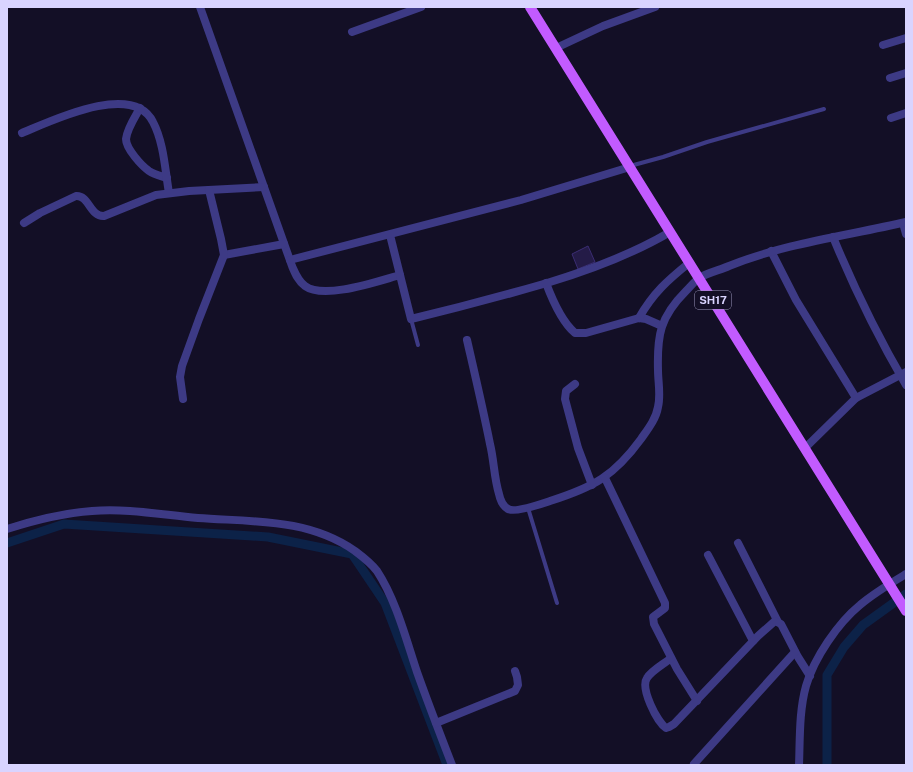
<svg xmlns="http://www.w3.org/2000/svg" width="913" height="772" viewBox="0 0 913 772" font-family="'Public Sans',sans-serif">
<style>
.lines{fill:none;stroke-linecap:round;stroke-linejoin:round}
.canal{stroke:#0c2248;stroke-width:9}
.building{fill:#241b47;stroke:#3b2d73}
.lane{stroke:#3d3a85;stroke-width:4}
.street{stroke:#3d3a85;stroke-width:8}
.primary{stroke:#c25bff;stroke-width:10}
.labels{text-anchor:middle;dominant-baseline:central;stroke-width:3;stroke-linejoin:round;paint-order:stroke}
.shield{fill:#130f26;stroke:#9e99be;stroke-width:1}
.shield-label{font-size:11px;font-weight:bold;fill:#d9d4ff}
</style>
<rect width="100%" height="100%" fill="#130f26"/>
<g class="lines">
<g class="canal">
<polyline points="7,543 64,524 268,537 352,554 385,603 447,765"/>
<polyline points="827,765 827,675 844,647 863,625 906,594"/>
</g>
</g>
<polygon class="building" points="588,246 595,262 578,269 572,254"/>
<g class="lines">
<g class="lane">
<polyline points="630,166 663,157 707,142 824,109"/>
<polyline points="411,319 418,345"/>
<polyline points="528,508 557,603"/>
</g>
<g class="street">
<path d="M200 7 292 266C295 273 298 281 305 286 324 300 378 281 400 275"/>
<polyline points="352,32 421,7"/>
<polyline points="883,45 906,38"/>
<polyline points="556,48 603,26 655,7"/>
<polyline points="890,78 906,73"/>
<path d="M140 108C135 117 127 129 126 139 126 149 142 166 149 171 155 175 161 176 167 178"/>
<polyline points="891,118 906,113"/>
<path d="M22 133C51 121 133 81 153 122 164 143 165 170 169 193"/>
<path d="M24 223 40 213 76 196C89 195 90 217 104 216L156 195 189 191 264 187"/>
<polyline points="903,223 906,234"/>
<path d="M390 235 411 319C457 308 502 296 547 283 590 270 631 255 670 232"/>
<path d="M833 237C854 288 878 337 906 385"/>
<polyline points="771,251 796,300 856,398"/>
<polyline points="224,255 284,244"/>
<polyline points="290,260 521,200 630,167"/>
<path d="M546 283C552 299 562 322 575 333H586L639 318 646 319 662 326"/>
<path d="M639 318C653 293 668 280 689 263"/>
<path d="M467 340C475 375 483 409 490 444 494 460 494 478 499 494 500 499 503 506 508 509 515 513 541 504 550 501 594 487 614 476 641 439 648 429 656 419 658 407 661 395 658 382 658 370 657 335 660 317 686 291 690 287 694 282 699 278 707 273 720 270 729 266 786 243 846 236 906 222"/>
<polyline points="575,384 566,391 565,399 578,448 592,485"/>
<polyline points="183,399 180,377 182,366 199,319 224,255 221,239 209,190"/>
<polyline points="805,448 856,398 906,372"/>
<polyline points="605,478 665,603 665,608 653,617 654,624 677,669 697,701"/>
<path d="M7 529C35 520 63 513 92 511 127 508 163 515 198 518 252 522 308 518 355 551 363 557 371 563 377 571 396 600 406 639 417 672 428 703 440 734 452 765"/>
<polyline points="738,543 778,622"/>
<polyline points="708,555 753,641"/>
<path d="M671 658C664 664 652 670 647 678 640 688 657 722 666 728L669 727 674 724 758 636 775 621 781 624 798 657 810 676"/>
<polyline points="436,723 515,691 518,685 517,677 515,671"/>
<polyline points="694,764 795,652"/>
<path d="M799 765C800 739 799 711 806 686 814 658 838 623 860 605 874 593 891 583 906 574"/>
</g>
<polyline class="primary" points="530,7 906,611"/>
</g>
<g class="labels">
<rect class="shield" x="695" y="291" width="36" height="18" rx="3"/>
<g class="shield-label">
<text x="713" y="300">SH17</text>
</g>
</g>
<rect width="913" height="772" fill="none" stroke="#d9d4ff" stroke-width="16"/>
</svg>
